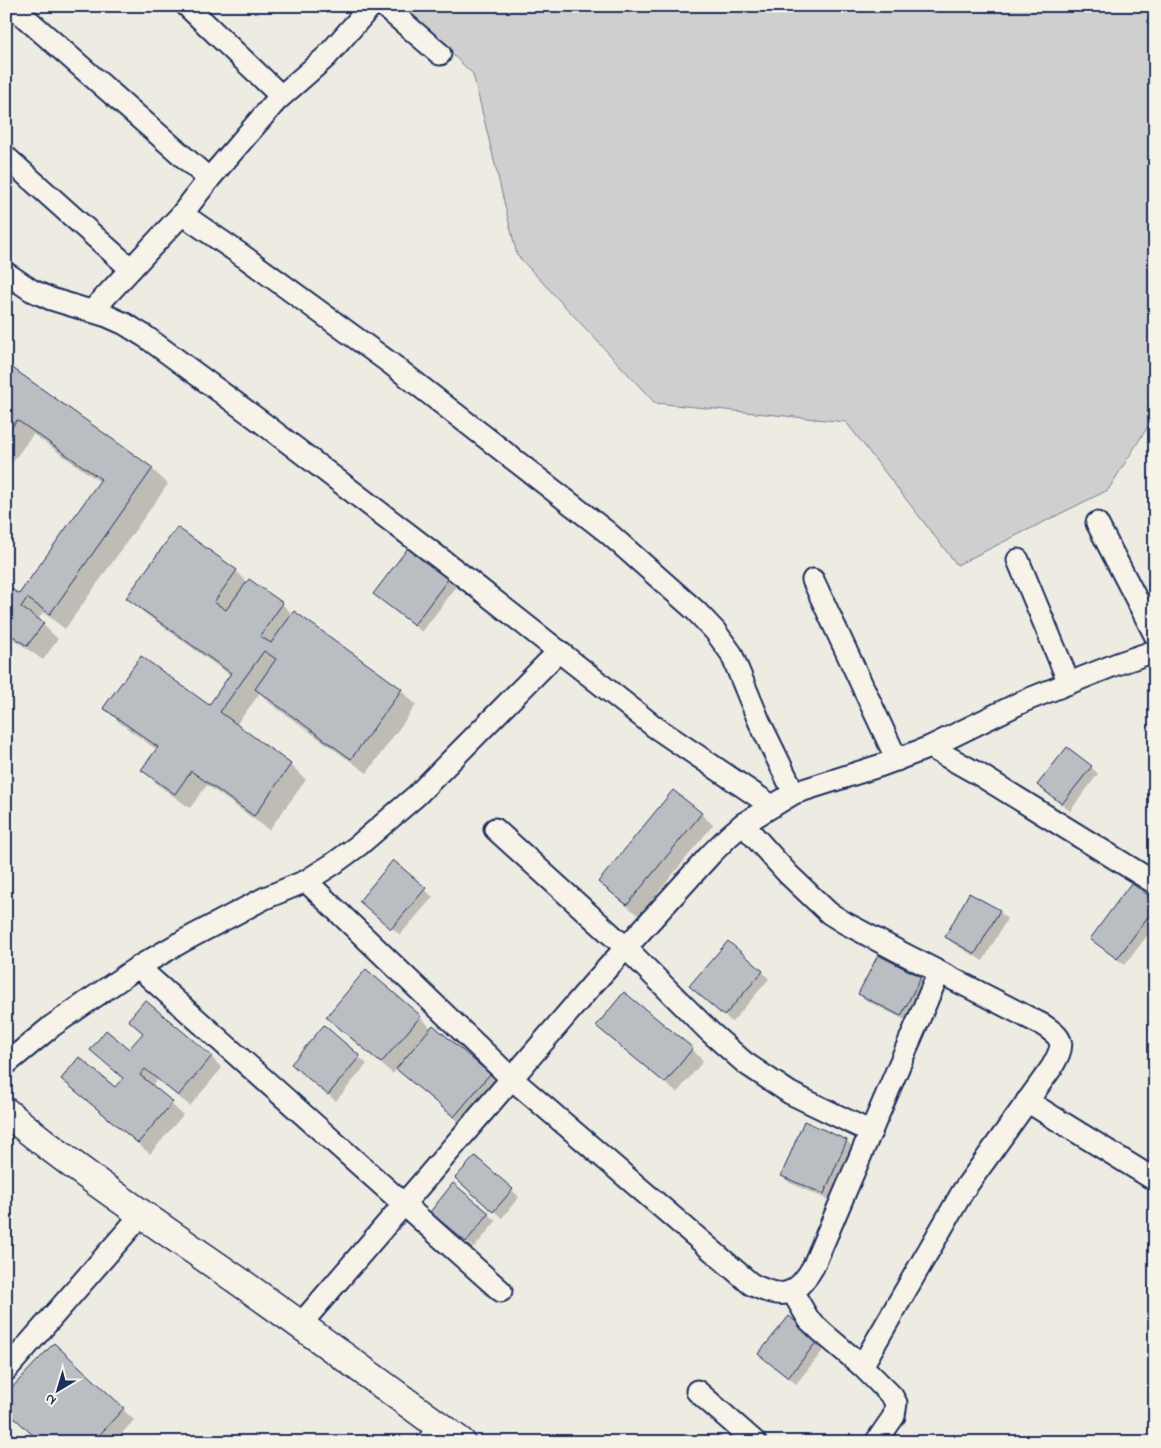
<svg xmlns="http://www.w3.org/2000/svg" width="1161" height="1448" viewBox="0 0 1161 1448" font-family="'Indie Flower',sans-serif">
<style>
.green{fill:#cfcfcf;stroke:#757f96}
.shadow{fill:#0003}
.building{fill:#babdc2;stroke:#1b2f5e}
.lines{fill:none;stroke-linecap:round;stroke-linejoin:round}
.street-casing{stroke:#1b2f5e;stroke-width:25}
.secondary-casing{stroke:#1b2f5e;stroke-width:31}
.street{stroke:#f7f3e8;stroke-width:21}
.secondary{stroke:#f7f3e8;stroke-width:28}
</style>
<rect width="100%" height="100%" fill="#eeebe2"/>
<filter id="ink" filterUnits="userSpaceOnUse"><feTurbulence type="fractalNoise" baseFrequency=".02" numOctaves="2"/><feDisplacementMap in="SourceGraphic" scale="10" xChannelSelector="R" yChannelSelector="G"/><feConvolveMatrix kernelMatrix="1 2 1 2 8 2 1 2 1" color-interpolation-filters="sRGB"/></filter>
<g filter="url(#ink)">
<polygon class="green" points="401,6 1155,6 1155,415 1108,490 957,565 846,422 655,403 517,255 473,74"/>
<g class="shadow">
<polygon points="6,368 152,469 168,484 65,629 43,612 38,620 58,639 43,660 6,634 6,587 19,596 100,482 33,434 6,471"/>
<polygon points="178,529 236,571 248,583 249,581 282,604 293,615 401,690 416,705 367,773 271,704 260,693 236,725 291,765 306,780 269,830 207,785 190,808 158,785 143,770 157,750 120,723 105,708 209,707 231,676 143,612 128,597"/>
<polygon points="408,549 448,579 456,587 422,632 382,601 375,594"/>
<polygon points="1091,767 1098,774 1070,811 1046,793 1039,785"/>
<polygon points="701,814 713,825 639,916 611,893 600,882"/>
<polygon points="393,862 433,897 400,935 368,908"/>
<polygon points="1155,902 1155,925 1125,965 1099,946"/>
<polygon points="999,911 1007,919 983,961 954,944 946,937"/>
<polygon points="762,971 769,979 732,1022 698,993"/>
<polygon points="920,978 928,985 909,1022 867,1001 860,994"/>
<polygon points="625,993 692,1049 703,1061 677,1093 609,1037 598,1026"/>
<polygon points="327,1017 420,1017 432,1029 489,1075 501,1086 466,1128 409,1080 397,1068 393,1074 339,1028"/>
<polygon points="129,1020 211,1057 222,1068 190,1106 157,1079 152,1086 183,1115 150,1154 74,1090 115,1089 124,1078 129,1051 144,1034"/>
<polygon points="324,1027 367,1064 336,1101 300,1071"/>
<polygon points="847,1141 854,1148 831,1201 790,1183 782,1176"/>
<polygon points="453,1185 496,1221 474,1248 431,1212"/>
<polygon points="464,1186 512,1190 519,1197 502,1218"/>
<polygon points="789,1318 825,1348 796,1384 760,1354"/>
<polygon points="54,1345 134,1420 114,1442 41,1442"/>
</g>
<g class="building">
<polygon points="7,364 153,468 50,614 27,598 21,607 44,623 27,646 6,631 6,585 19,594 101,479 17,420 6,435 6,366"/>
<polygon points="177,527 237,570 214,602 226,610 249,579 283,603 260,636 271,643 294,611 402,689 351,759 255,689 276,659 264,651 220,712 291,764 254,816 191,771 175,794 141,770 158,747 103,708 141,656 209,705 231,673 126,598"/>
<polygon points="408,548 449,578 414,625 373,594"/>
<polygon points="1067,747 1092,766 1062,804 1037,785"/>
<polygon points="673,790 702,813 627,905 598,882"/>
<polygon points="393,860 426,888 391,929 359,901"/>
<polygon points="1131,883 1155,900 1155,907 1117,959 1090,939"/>
<polygon points="969,893 1000,910 975,954 945,937"/>
<polygon points="728,941 763,971 724,1016 689,986"/>
<polygon points="878,955 921,977 901,1016 858,994"/>
<polygon points="366,969 421,1016 381,1063 326,1017"/>
<polygon points="624,992 693,1048 665,1083 596,1026"/>
<polygon points="145,1000 212,1056 178,1096 145,1069 140,1075 173,1102 138,1143 61,1079 79,1057 115,1087 123,1078 90,1050 106,1030 129,1049 143,1033 128,1020"/>
<polygon points="324,1025 360,1056 328,1095 291,1064"/>
<polygon points="433,1025 490,1074 454,1117 396,1069"/>
<polygon points="804,1121 847,1140 824,1194 781,1176"/>
<polygon points="475,1156 513,1189 493,1212 455,1178"/>
<polygon points="453,1183 489,1213 466,1242 430,1212"/>
<polygon points="789,1316 818,1340 788,1378 758,1354"/>
<polygon points="54,1343 124,1408 93,1442 40,1442 6,1410 6,1394"/>
</g>
<g class="lines">
<g class="street-casing">
<g id="street">
<polyline points="12,6 209,179"/>
<polyline points="187,6 281,96"/>
<polyline points="384,6 440,54"/>
<polyline points="6,157 131,269"/>
<polyline points="182,214 243,256 390,363 607,532 696,611 715,631 731,653 759,721 794,793"/>
<polyline points="6,273 31,290 51,299 107,316 125,324 146,337 264,424 467,579 655,727 772,806"/>
<polyline points="92,311 182,214 209,179 277,100 326,57 371,6"/>
<polyline points="1097,523 1155,635"/>
<polyline points="1018,560 1069,683"/>
<polyline points="813,580 897,760"/>
<polyline points="930,747 980,775 1155,883"/>
<path d="M743 824 788 874 829 913 845 923 898 951 1043 1025C1066 1040 1064 1045 1052 1067L963 1191 862 1366"/>
<polyline points="495,829 625,947 710,1032 745,1063 790,1093 871,1132"/>
<path d="M306 881 511 1078 751 1284C781 1299 795 1298 813 1267L939 972"/>
<polyline points="138,967 501,1291"/>
<polyline points="6,1064 52,1026 138,967 185,940 265,898 306,881 333,864 359,845 417,795 559,651"/>
<polyline points="1027,1101 1155,1180"/>
<polyline points="792,1291 809,1320 823,1333 862,1366 892,1396 896,1403 894,1416 876,1442"/>
<polyline points="300,1325 592,985 711,854 729,836 743,824 794,793 882,765 930,747 1024,701 1117,664 1155,651"/>
<polyline points="6,1370 142,1214"/>
<polyline points="697,1391 755,1442"/>
<polyline points="428,1442 439,1426"/>
</g>
</g>
<g class="secondary-casing">
<path id="secondary" d="M6 1112C80 1174 161 1227 240 1282 314 1334 387 1388 461 1442"/>
</g>
<use href="#street" class="street"/>
<use href="#secondary" class="secondary"/>
</g>
</g>
<rect width="1161" height="1448" fill="none" stroke="#f7f3e8" stroke-width="25"/>
<rect x="12" y="12" width="1136" height="1423" fill="none" stroke="#1b2f5e" stroke-width="2" filter="url(#ink)"/>
<g transform="translate(58 1390) rotate(218)" stroke="#f7f3e8" stroke-width="4" paint-order="stroke">
<path d="M0-4L9 19L0 12L-9 19Z" fill="#1b2f5e"/>
<text y="-8" font-size="14" font-weight="bold" text-anchor="middle" fill="#1b2f5e">N</text>
</g>
</svg>
